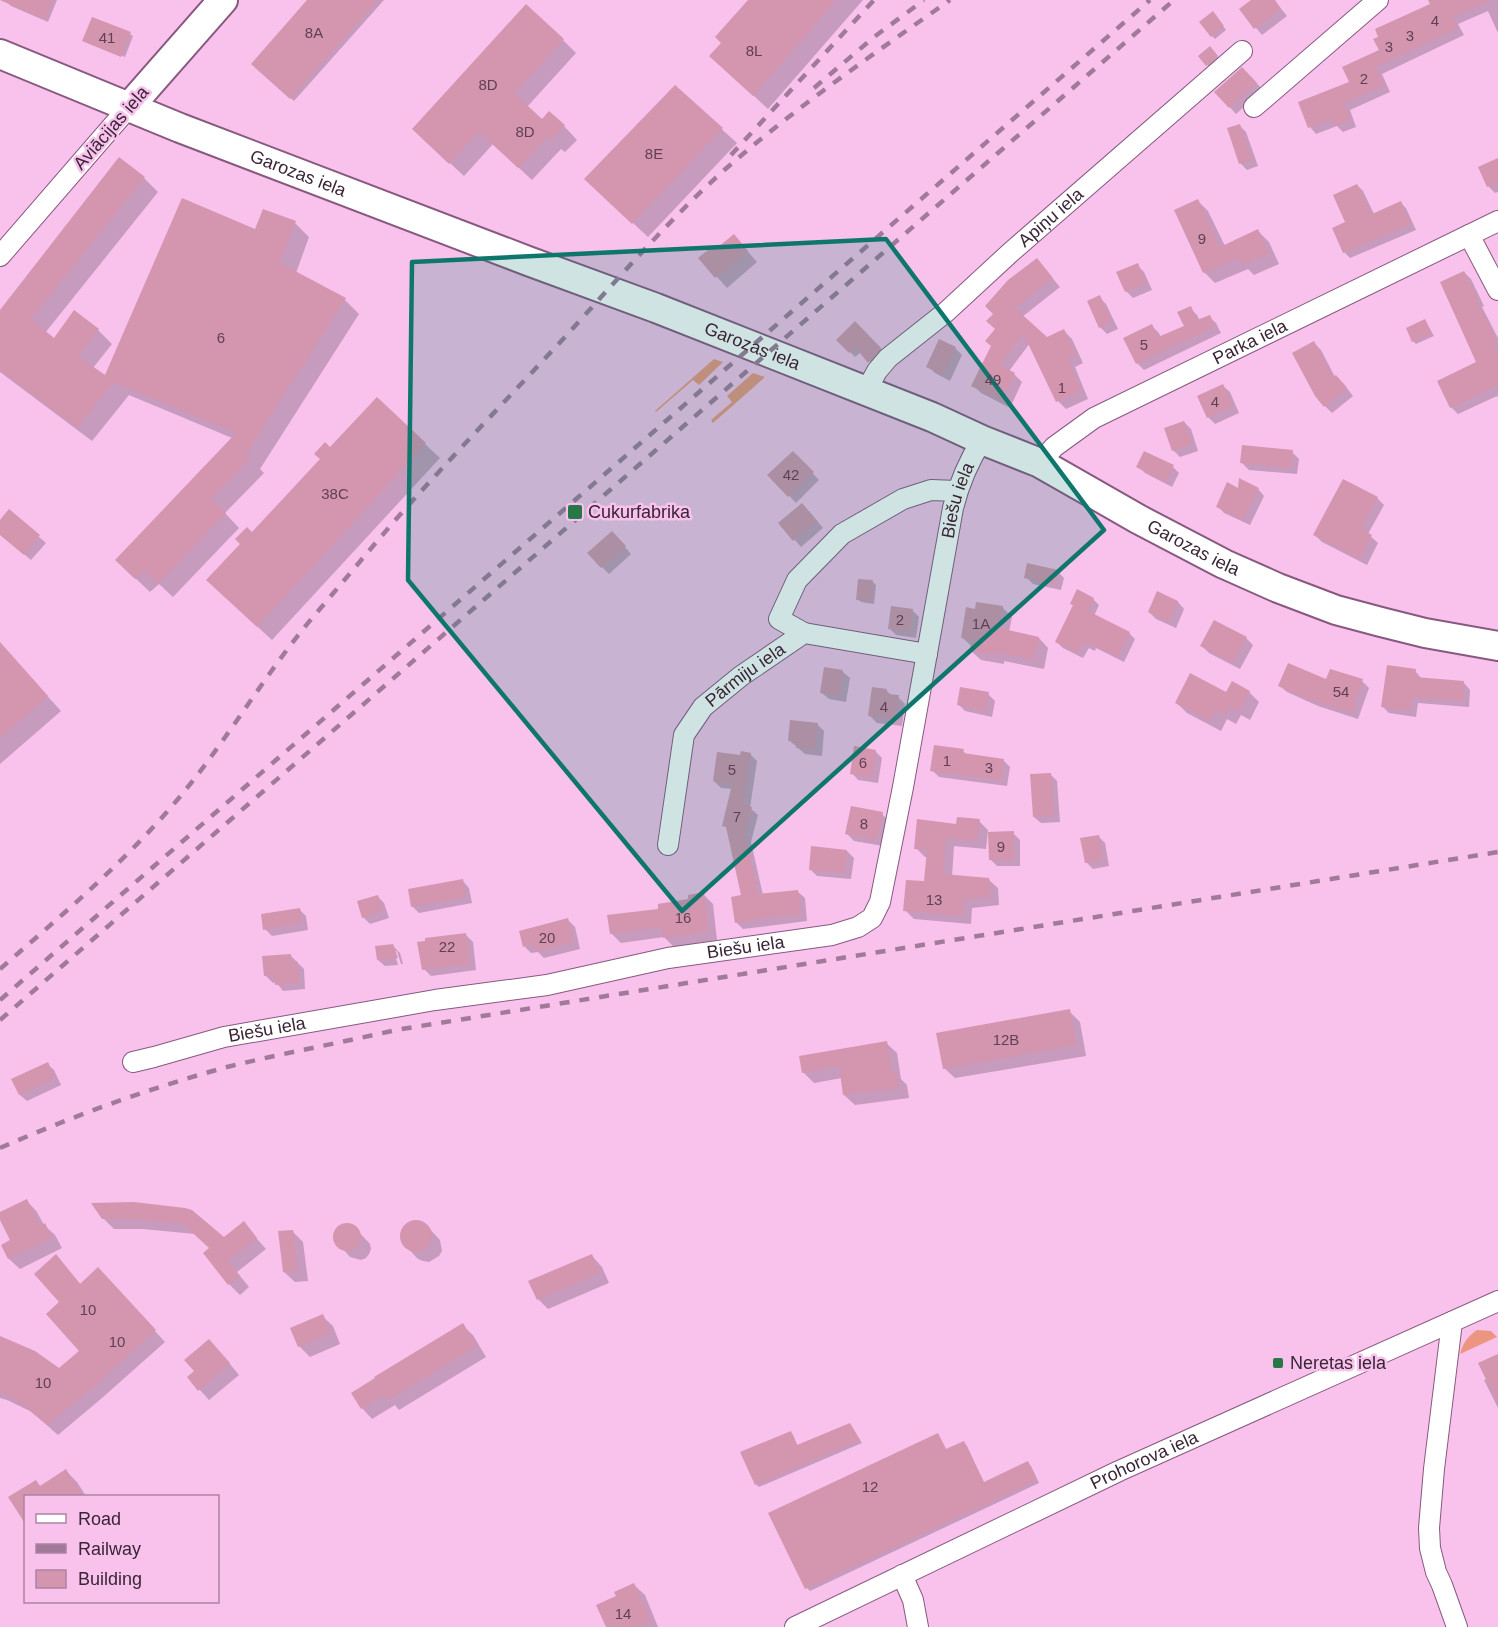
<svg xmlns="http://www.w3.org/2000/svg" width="1498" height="1627" viewBox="0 0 1498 1627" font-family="Helvetica,sans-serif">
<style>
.green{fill:#ec9581}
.shadow{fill:#0003}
.building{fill:#d495af}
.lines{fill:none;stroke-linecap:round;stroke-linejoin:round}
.minor-casing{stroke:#87597f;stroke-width:22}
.secondary-casing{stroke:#87597f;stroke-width:32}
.minor{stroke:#fff;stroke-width:20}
.secondary{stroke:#fff;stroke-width:28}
.rail{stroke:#a17a99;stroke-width:4.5;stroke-dasharray:10 10;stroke-linecap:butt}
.marked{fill:#0f766e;fill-opacity:0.2;stroke:#0f766e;stroke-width:4.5;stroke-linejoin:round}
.poi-dot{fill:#277747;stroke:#f8c2ed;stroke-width:2}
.labels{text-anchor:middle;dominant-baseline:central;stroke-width:5;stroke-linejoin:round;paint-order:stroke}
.number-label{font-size:15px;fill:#604154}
.street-label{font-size:18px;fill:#3a2536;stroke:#f8c2ed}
.poi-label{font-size:18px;fill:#3a2536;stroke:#f8c2ed;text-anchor:start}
</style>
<rect width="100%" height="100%" fill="#f8c2ed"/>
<g class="green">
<polygon points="714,359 723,362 699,385 693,380 656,412 655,411"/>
<polygon points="753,373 765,377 713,423 711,420 732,402 727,396"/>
<path d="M1477 1330 1491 1331 1497 1337 1460 1354C1463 1343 1467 1337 1477 1330Z"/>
</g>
<g class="shadow">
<polygon points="9,0 57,0 48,22 11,6 8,3"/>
<polygon points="309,0 384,0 294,101 253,64"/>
<polygon points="750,0 863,0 768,109 726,70 723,44"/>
<polygon points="1254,0 1274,0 1287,16 1262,35 1241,10"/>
<polygon points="1430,0 1498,0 1498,33 1488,11 1458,24 1464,35 1382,74 1390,92 1350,110 1356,127 1343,132 1337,126 1316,134 1310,127 1381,51 1432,5"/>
<polygon points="1215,16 1226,30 1215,39 1212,36"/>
<polygon points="93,19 130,34 133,36 125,57 84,41"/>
<polygon points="563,40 576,53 527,107 542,121 564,126 577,140 565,152 561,149 532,180 493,144 464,176 427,142"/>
<polygon points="1213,51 1220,60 1210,68 1200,56"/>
<polygon points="1249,75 1263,90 1236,114 1216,92"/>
<polygon points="675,87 737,143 648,237 601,193"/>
<polygon points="1239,125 1246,132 1258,166 1247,170 1240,163"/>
<polygon points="1498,160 1498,192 1495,193 1488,186 1480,168"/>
<polygon points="144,178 158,192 45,333 54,340 98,330 112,344 93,368 106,377 256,231 295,223 309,237 296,273 345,300 359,314 260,469 264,473 225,513 239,528 173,597 159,584 150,592 131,574 232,438 129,395 92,441 0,372 0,313"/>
<polygon points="1357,185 1363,191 1374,214 1400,202 1406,208 1416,230 1350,258 1344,252 1347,223"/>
<polygon points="1198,201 1208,211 1225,246 1258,231 1269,242 1279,264 1254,275 1248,269 1215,283 1204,272"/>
<polygon points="734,236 757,262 727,288 700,258 717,250"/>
<polygon points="1037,260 1060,287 1022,317 1047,339 1064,331 1072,339 1083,363 1075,367 1088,399 1066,409 1058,401 1030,343 1009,371 1014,374 1022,382 1010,408 981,393 973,385 992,346 997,330"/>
<polygon points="1137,265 1144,272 1152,290 1133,298 1126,291"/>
<polygon points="1464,272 1471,279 1484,306 1482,307 1498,338 1498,398 1497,396 1458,414 1451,407 1478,363"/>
<polygon points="1099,297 1106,304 1118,329 1107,334 1100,327"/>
<polygon points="1190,308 1197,315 1200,321 1209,317 1216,323 1221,333 1144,370 1137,363 1152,326 1159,333 1161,338 1186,327"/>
<polygon points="1425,321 1434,336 1416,344 1413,341"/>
<polygon points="855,323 886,354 875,367 861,352 855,357 838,340"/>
<polygon points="940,341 956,349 962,355 950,381 935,373 928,366"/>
<polygon points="1314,343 1321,350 1335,377 1343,383 1353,396 1332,413 1325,406"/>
<polygon points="1223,386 1230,392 1239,413 1215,424 1208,417"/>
<polygon points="377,399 440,458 272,640 222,594 242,544"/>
<polygon points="1184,422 1191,429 1198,451 1180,457 1173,450"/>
<polygon points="1292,452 1299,459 1297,474 1249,470 1242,463"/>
<polygon points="793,453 819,480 796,503 770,475"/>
<polygon points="1138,466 1173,467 1179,473 1172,487 1145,473"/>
<polygon points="1258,489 1264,496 1250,525 1224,513 1218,506 1239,490"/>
<polygon points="1377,498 1384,505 1368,534 1378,543 1367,565 1322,542 1315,535"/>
<polygon points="9,511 46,543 31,560 0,534 0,522"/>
<polygon points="809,511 823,528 801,547 780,523"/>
<polygon points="619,540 631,554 609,574 602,567"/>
<polygon points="1057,571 1064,578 1061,590 1033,584 1026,577"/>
<polygon points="873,582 876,585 874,604 861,602 858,599"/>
<polygon points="1158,593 1178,602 1184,609 1176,628 1156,619 1149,612"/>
<polygon points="1093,599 1099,605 1094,616 1129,633 1135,639 1124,662 1096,648 1095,651 1089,648 1083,658 1063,648 1057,642"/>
<polygon points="1002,607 1012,617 1009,632 1039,638 1048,648 1044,669 1004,661 1004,664 981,660 971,651 972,647 962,637 976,611"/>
<polygon points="912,610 919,617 916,638 896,635 889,628"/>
<polygon points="1246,638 1253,645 1240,669 1209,653 1202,646"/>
<polygon points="2,646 61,711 0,764 0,647"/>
<polygon points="826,669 843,672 850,678 846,702 829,699 822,693"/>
<polygon points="1415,671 1422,679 1464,683 1470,690 1469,707 1418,703 1416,717 1389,713 1382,706"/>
<polygon points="1327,681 1362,681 1369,688 1358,719 1318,706 1287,692 1280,686"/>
<polygon points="886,690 892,696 898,697 905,704 902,726 877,723 870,716"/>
<polygon points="1249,692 1259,702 1250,720 1241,715 1236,724 1227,719 1221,731 1187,713 1177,703 1227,694"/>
<polygon points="988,694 995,701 992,717 965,711 958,704"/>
<polygon points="817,724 824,731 822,756 805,754 790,741"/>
<polygon points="875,751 882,758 878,783 858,780 852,773"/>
<polygon points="963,751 967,755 1003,760 1010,767 1007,786 939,777 932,770"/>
<polygon points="750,754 757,761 750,808 758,815 751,842 763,895 798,892 805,898 807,921 743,929 736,922 743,896 729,830 724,825 733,789 721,788 714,781 741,757"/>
<polygon points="1050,774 1057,781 1060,822 1041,823 1034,817"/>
<polygon points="882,814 889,821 883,846 854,841 847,834"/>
<polygon points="979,821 988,830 986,849 954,846 952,877 989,880 998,888 999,905 972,908 971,924 914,919 905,910 925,883 928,857 925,857 916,848 958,825"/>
<polygon points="1013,833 1020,840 1020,866 997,866 990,859"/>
<polygon points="1098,836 1105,843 1109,866 1093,869 1086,862"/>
<polygon points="847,851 854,858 851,879 817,876 810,869"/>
<polygon points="463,881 469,888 472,903 419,913 412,906"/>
<polygon points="703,894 713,904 717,940 674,947 664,937 621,943 611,933 660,910 690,900"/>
<polygon points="377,896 384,903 389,918 370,924 363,917"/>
<polygon points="299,909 306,916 308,930 272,936 265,929"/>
<polygon points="568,920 575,927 580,949 544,958 538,952 531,953 525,947"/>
<polygon points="466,935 473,942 476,970 431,976 424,969"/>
<polygon points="393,946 400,953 403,964 401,964 397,951 394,951 398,965 385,966 378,960"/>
<polygon points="290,955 304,969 305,989 283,991 276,982 273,983 266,976"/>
<polygon points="1069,1011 1080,1022 1086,1056 955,1078 944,1068"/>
<polygon points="886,1043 897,1053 901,1079 907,1085 909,1098 855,1105 844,1095 842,1078 814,1083 803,1072"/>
<polygon points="47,1064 54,1070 61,1085 27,1101 20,1095 13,1080"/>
<polygon points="27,1201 37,1212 44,1225 55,1235 62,1248 20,1269 9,1259 3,1246 12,1241 0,1214"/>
<polygon points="185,1209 224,1239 243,1223 266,1249 237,1272 249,1287 240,1295 229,1284 205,1253 211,1249 195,1234 143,1229 114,1229 103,1218"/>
<polygon points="414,1221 420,1221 425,1224 440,1240 442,1251 439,1256 429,1262 423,1261 418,1259 403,1243 401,1231 404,1226"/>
<polygon points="345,1225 351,1225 355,1228 370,1244 371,1249 369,1254 366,1258 361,1260 350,1257 336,1241 335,1236 336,1231 340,1227"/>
<polygon points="292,1231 303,1242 308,1281 295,1282 284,1272"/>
<polygon points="592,1256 602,1267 609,1283 548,1309 538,1299"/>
<polygon points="66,1267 81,1285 108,1280 165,1342 102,1398 58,1435 32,1412 7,1400 0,1398 0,1339 60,1370 81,1351 61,1302"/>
<polygon points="322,1316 333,1326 340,1344 310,1357 299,1346 292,1329"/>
<polygon points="462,1325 473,1335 486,1357 399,1410 395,1405 372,1419 362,1408"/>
<polygon points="220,1352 239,1375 209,1400 199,1389"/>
<polygon points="1498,1355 1498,1408 1484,1380 1487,1379"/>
<polygon points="850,1424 862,1443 759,1487 756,1484 790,1432 793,1435 798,1447"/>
<polygon points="938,1435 947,1451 964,1443 967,1446 984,1483 1028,1463 1031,1466 1039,1483 810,1591 807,1588"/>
<polygon points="66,1471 77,1482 86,1496 10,1497 36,1482 41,1487"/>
<polygon points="634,1585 645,1595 658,1627 607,1627 618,1597"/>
</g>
<g class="building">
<polygon points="0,0 53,0 45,20"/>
<polygon points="307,0 378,0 290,99 251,64"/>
<polygon points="748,0 836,0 753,96 709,56 721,43 715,37"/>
<polygon points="1251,0 1275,0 1281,9 1254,29 1239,9"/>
<polygon points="1428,0 1491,0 1453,17 1458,28 1376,67 1384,85 1344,103 1351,120 1335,126 1332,119 1308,128 1298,102 1349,82 1342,67 1379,50 1373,39 1378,37 1375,29 1430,4"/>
<polygon points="526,4 564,39 514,93 542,119 549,111 565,125 551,140 547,137 518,168 479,132 449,164 412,129"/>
<polygon points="1213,11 1224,26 1211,37 1199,22"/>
<polygon points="92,17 131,32 121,57 82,41"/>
<polygon points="1210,46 1218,56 1206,66 1198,56"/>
<polygon points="1242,67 1257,83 1229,108 1214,92"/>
<polygon points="675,85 723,128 632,224 584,179"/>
<polygon points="1240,124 1252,160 1239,164 1227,128"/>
<polygon points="119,157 145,177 31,319 54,338 74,310 99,329 78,356 105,375 182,198 255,229 263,209 296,221 280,263 346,298 246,454 251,457 211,499 226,513 158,584 144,571 135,579 115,560 236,433 114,382 77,428 0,370 0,310"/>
<polygon points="1498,158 1498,183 1487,187 1478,167"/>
<polygon points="1357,184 1372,214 1401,201 1411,224 1343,253 1332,228 1345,222 1333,195"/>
<polygon points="1198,199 1220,247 1258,229 1269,253 1243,265 1239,258 1203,273 1174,210"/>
<polygon points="734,234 748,251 715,278 698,258 714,245 717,248"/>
<polygon points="1037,258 1053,278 1015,308 1047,337 1064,329 1076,355 1068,359 1081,391 1056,402 1023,333 1000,365 1015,373 1001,401 971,386 991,346 985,341 995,329 986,321 993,314 985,306 1008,280"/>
<polygon points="1138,263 1146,284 1125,292 1116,272"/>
<polygon points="1464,271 1478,299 1476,300 1497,340 1493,342 1498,352 1498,385 1450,408 1437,381 1476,362 1440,282"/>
<polygon points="1100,295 1112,322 1099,328 1087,301"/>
<polygon points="1191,306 1197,320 1210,315 1215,326 1136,364 1123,338 1152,324 1158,337 1184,326 1177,312"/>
<polygon points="1425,319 1432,333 1412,342 1406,328"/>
<polygon points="855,321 881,348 868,363 855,347 849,353 836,340"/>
<polygon points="939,339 956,347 943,375 926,367"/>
<polygon points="1314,341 1333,377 1336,375 1347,388 1324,407 1315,396 1292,353"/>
<polygon points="1223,384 1233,406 1207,418 1197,396"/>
<polygon points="377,397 426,443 257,627 206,580 240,544 235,539 247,527 252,532 320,459 314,454 325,442 330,447"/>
<polygon points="1184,421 1192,444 1172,451 1164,428"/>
<polygon points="1242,445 1293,450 1291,468 1240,463"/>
<polygon points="793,451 814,472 788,497 767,475"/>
<polygon points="1144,451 1174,465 1165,482 1136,467"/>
<polygon points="1239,478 1259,488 1243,520 1216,507 1227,482 1238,488"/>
<polygon points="1343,479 1378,497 1361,529 1372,535 1360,559 1313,535"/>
<polygon points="802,503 817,521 793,541 778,523"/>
<polygon points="9,509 40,535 24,555 0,535 0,520"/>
<polygon points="612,531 626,546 601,568 587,553"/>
<polygon points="1027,563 1058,570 1055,584 1024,578"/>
<polygon points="858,579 873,580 871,601 856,600"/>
<polygon points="1077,589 1094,598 1088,611 1130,632 1118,657 1090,643 1089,646 1082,643 1077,653 1055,642 1073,605 1070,604"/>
<polygon points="1157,591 1178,601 1169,622 1148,612"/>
<polygon points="976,602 1003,606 999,628 1039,637 1034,660 995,652 994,655 970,651 972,640 961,638 966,607 975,609"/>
<polygon points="891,606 913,609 910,632 888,629"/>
<polygon points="1214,620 1247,637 1233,663 1200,646"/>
<polygon points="0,642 48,696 0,738"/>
<polygon points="1288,663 1326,679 1330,669 1363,679 1352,713 1310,700 1278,686"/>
<polygon points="1387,665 1416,669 1415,677 1464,681 1463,701 1412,697 1410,711 1381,707"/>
<polygon points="824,667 843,670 839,696 820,693"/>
<polygon points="1190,673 1226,692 1232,681 1250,691 1239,711 1230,706 1225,715 1216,710 1210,721 1175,703"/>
<polygon points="872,687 887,689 886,694 899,695 896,720 868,716"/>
<polygon points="960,687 989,692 985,711 957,705"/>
<polygon points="790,720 818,723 815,750 796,748 797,742 788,741"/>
<polygon points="934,745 964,749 963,753 1004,759 1001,780 930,771"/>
<polygon points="854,746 876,750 872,777 850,774"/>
<polygon points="741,751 751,753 743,804 752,807 745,835 758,894 798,890 801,915 763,918 735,923 731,897 741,895 726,827 722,826 732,784 713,781 717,752 740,755"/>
<polygon points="1051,773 1054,816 1033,817 1030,774"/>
<polygon points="851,806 883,812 877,840 845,834"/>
<polygon points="957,817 980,819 977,841 946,838 943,874 989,878 991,897 964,899 963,916 903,911 906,880 924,881 927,850 914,849 917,819 956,824"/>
<polygon points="1014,831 1014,860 989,860 988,832"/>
<polygon points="1099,835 1103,860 1085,863 1080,838"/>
<polygon points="811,846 847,850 845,873 809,870"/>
<polygon points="463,879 466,897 411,907 408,889"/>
<polygon points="704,892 708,931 663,938 661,927 610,934 607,915 658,909 658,904 688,899 688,895"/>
<polygon points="378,895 383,911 362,918 357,901"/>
<polygon points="300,908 302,923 263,930 261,914"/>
<polygon points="568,918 574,942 536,952 534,945 523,947 519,931"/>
<polygon points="466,933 470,964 422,970 417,942 425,941 425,938"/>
<polygon points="393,944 398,958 377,960 375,946"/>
<polygon points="291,954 291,961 297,961 299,983 275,985 274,975 264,976 262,956"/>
<polygon points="1070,1009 1076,1045 943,1069 936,1033"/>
<polygon points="887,1041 892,1073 897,1073 899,1088 843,1095 839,1066 802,1073 799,1056"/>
<polygon points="48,1062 55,1078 19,1095 11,1079"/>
<polygon points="27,1199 40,1226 45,1223 52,1238 8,1259 1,1245 10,1240 0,1220 0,1212"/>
<polygon points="134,1202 185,1208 192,1210 224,1237 244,1221 257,1238 228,1261 240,1276 228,1285 203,1253 209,1248 183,1224 131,1219 102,1219 91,1203"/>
<circle cx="416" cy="1236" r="16"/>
<circle cx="347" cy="1237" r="14"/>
<polygon points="293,1230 298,1271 283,1272 278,1231"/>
<polygon points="56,1254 80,1284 98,1267 156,1330 92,1388 47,1425 19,1402 0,1392 0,1336 35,1351 59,1368 79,1351 46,1314 59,1302 34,1274"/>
<polygon points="592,1254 600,1273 537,1300 528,1281"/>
<polygon points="323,1314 331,1333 298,1347 290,1328"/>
<polygon points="463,1323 477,1346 388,1400 384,1395 361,1409 351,1393 375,1378 374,1377"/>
<polygon points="209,1339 230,1363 198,1391 187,1377 194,1371 184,1360"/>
<polygon points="1498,1354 1498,1404 1478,1363"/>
<polygon points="850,1423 860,1440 755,1485 740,1452 791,1431 797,1445"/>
<polygon points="938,1433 946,1449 964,1441 984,1482 1028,1461 1037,1480 805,1589 768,1513"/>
<polygon points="66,1469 83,1497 26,1497 26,1525 8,1497 36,1480 40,1486"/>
<polygon points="634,1583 651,1621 638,1627 606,1627 596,1605 616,1596 614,1592"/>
</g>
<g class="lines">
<g class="minor-casing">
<g id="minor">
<polyline points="1254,107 1378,0"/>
<polyline points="1469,235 1498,290"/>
<polyline points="0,256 129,107"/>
<path id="s1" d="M866 391 877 371 888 358 946 312 1011 252 1242 51"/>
<path id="s2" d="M1040 463 1054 447 1094 418 1498 221"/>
<polyline points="804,633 779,619 797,580 842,534 903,499 931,490 957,491"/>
<path id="s3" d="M668 845 684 735 703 707 741 676 804 633 927 654"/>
<path id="s4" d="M133 1062 154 1057 224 1037 435 1000 547 985 668 958 832 935 858 927 872 918 880 902 903 787 953 508C959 484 968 462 982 440"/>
<polyline points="1452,1322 1434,1469 1429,1528 1430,1548 1436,1572 1442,1585 1457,1627"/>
<polyline points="902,1575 913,1600 918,1627"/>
<path id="s5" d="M795 1627 1119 1471 1498 1301"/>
</g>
</g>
<g class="secondary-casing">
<g id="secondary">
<path id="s6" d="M0 54 180 128 528 261 656 308 932 417 982 440 1040 463 1138 519 1224 564 1278 588 1336 610 1381 622 1425 633 1498 646"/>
<polyline points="129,107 223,0"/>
</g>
</g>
<use href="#minor" class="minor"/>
<use href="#secondary" class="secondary"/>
<g class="rail">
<polyline points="814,88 874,37 924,0"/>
<polyline points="731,155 874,0"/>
<path d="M0 969C62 915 125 862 178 799 227 741 264 675 313 617 344 581 374 544 406 508 458 450 512 394 565 337 616 281 665 224 721 173 792 110 872 55 950 0"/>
<polyline points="0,1000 1150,0"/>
<polyline points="0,1020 1174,0"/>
<path d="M0 1148C73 1116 150 1088 227 1067 283 1053 340 1043 396 1030L1498 852"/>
</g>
</g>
<path class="marked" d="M886 239 1104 530 682 911 408 580 412 262Z"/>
<g class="poi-dot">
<rect x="567" y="504" width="16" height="16" rx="3"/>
<rect x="1272" y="1357" width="12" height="12" rx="3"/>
</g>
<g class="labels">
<g class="number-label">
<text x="1435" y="20">4</text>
<text x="314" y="32">8A</text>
<text x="1410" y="35">3</text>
<text x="107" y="37">41</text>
<text x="1389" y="46">3</text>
<text x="754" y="50">8L</text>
<text x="1364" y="78">2</text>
<text x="488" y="84">8D</text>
<text x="525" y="131">8D</text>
<text x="654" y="153">8E</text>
<text x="1202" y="238">9</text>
<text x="221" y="337">6</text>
<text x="1144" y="344">5</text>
<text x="993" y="379">49</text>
<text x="1062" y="387">1</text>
<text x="1215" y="401">4</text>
<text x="791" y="474">42</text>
<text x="335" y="493">38C</text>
<text x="900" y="619">2</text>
<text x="981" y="623">1A</text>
<text x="1341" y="691">54</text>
<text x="884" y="706">4</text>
<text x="947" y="760">1</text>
<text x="863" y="762">6</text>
<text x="989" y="767">3</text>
<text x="732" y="769">5</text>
<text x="737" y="816">7</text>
<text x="864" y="823">8</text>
<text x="1001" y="846">9</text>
<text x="934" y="899">13</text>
<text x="683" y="917">16</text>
<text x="547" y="937">20</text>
<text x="447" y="946">22</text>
<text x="1006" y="1039">12B</text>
<text x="88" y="1309">10</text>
<text x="117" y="1341">10</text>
<text x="43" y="1382">10</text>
<text x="870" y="1486">12</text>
<text x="623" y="1613">14</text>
</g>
<g class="street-label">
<text transform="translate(111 128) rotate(-49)">Aviācijas iela</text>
<text stroke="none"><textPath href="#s6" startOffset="321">Garozas iela</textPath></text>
<text stroke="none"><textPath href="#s1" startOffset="255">Apiņu iela</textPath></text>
<text stroke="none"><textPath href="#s2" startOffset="244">Parka iela</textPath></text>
<text stroke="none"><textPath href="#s6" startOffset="807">Garozas iela</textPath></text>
<text stroke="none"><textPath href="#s4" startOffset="1182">Biešu iela</textPath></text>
<text stroke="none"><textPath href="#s6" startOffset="1293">Garozas iela</textPath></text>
<text stroke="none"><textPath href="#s3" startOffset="198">Pārmiju iela</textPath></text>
<text stroke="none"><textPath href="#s4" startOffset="624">Biešu iela</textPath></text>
<text stroke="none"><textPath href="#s4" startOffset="138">Biešu iela</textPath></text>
<text stroke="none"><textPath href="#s5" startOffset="387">Prohorova iela</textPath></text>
</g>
<g class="poi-label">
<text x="588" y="512">Cukurfabrika</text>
<text x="1290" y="1363">Neretas iela</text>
</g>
</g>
<rect x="24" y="1495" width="195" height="108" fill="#f8c2ed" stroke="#ac83a4" stroke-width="1.5"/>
<rect x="36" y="1514" width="30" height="9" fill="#ffffff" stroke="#ac83a4" stroke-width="1.5"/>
<text x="78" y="1525" font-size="18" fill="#3a2536">Road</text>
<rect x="36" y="1544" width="30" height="9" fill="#a17a99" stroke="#ac83a4" stroke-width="1.5"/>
<text x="78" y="1555" font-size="18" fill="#3a2536">Railway</text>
<rect x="36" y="1570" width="30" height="18" fill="#d495af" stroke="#ac83a4" stroke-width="1.5"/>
<text x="78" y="1585" font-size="18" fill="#3a2536">Building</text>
</svg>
